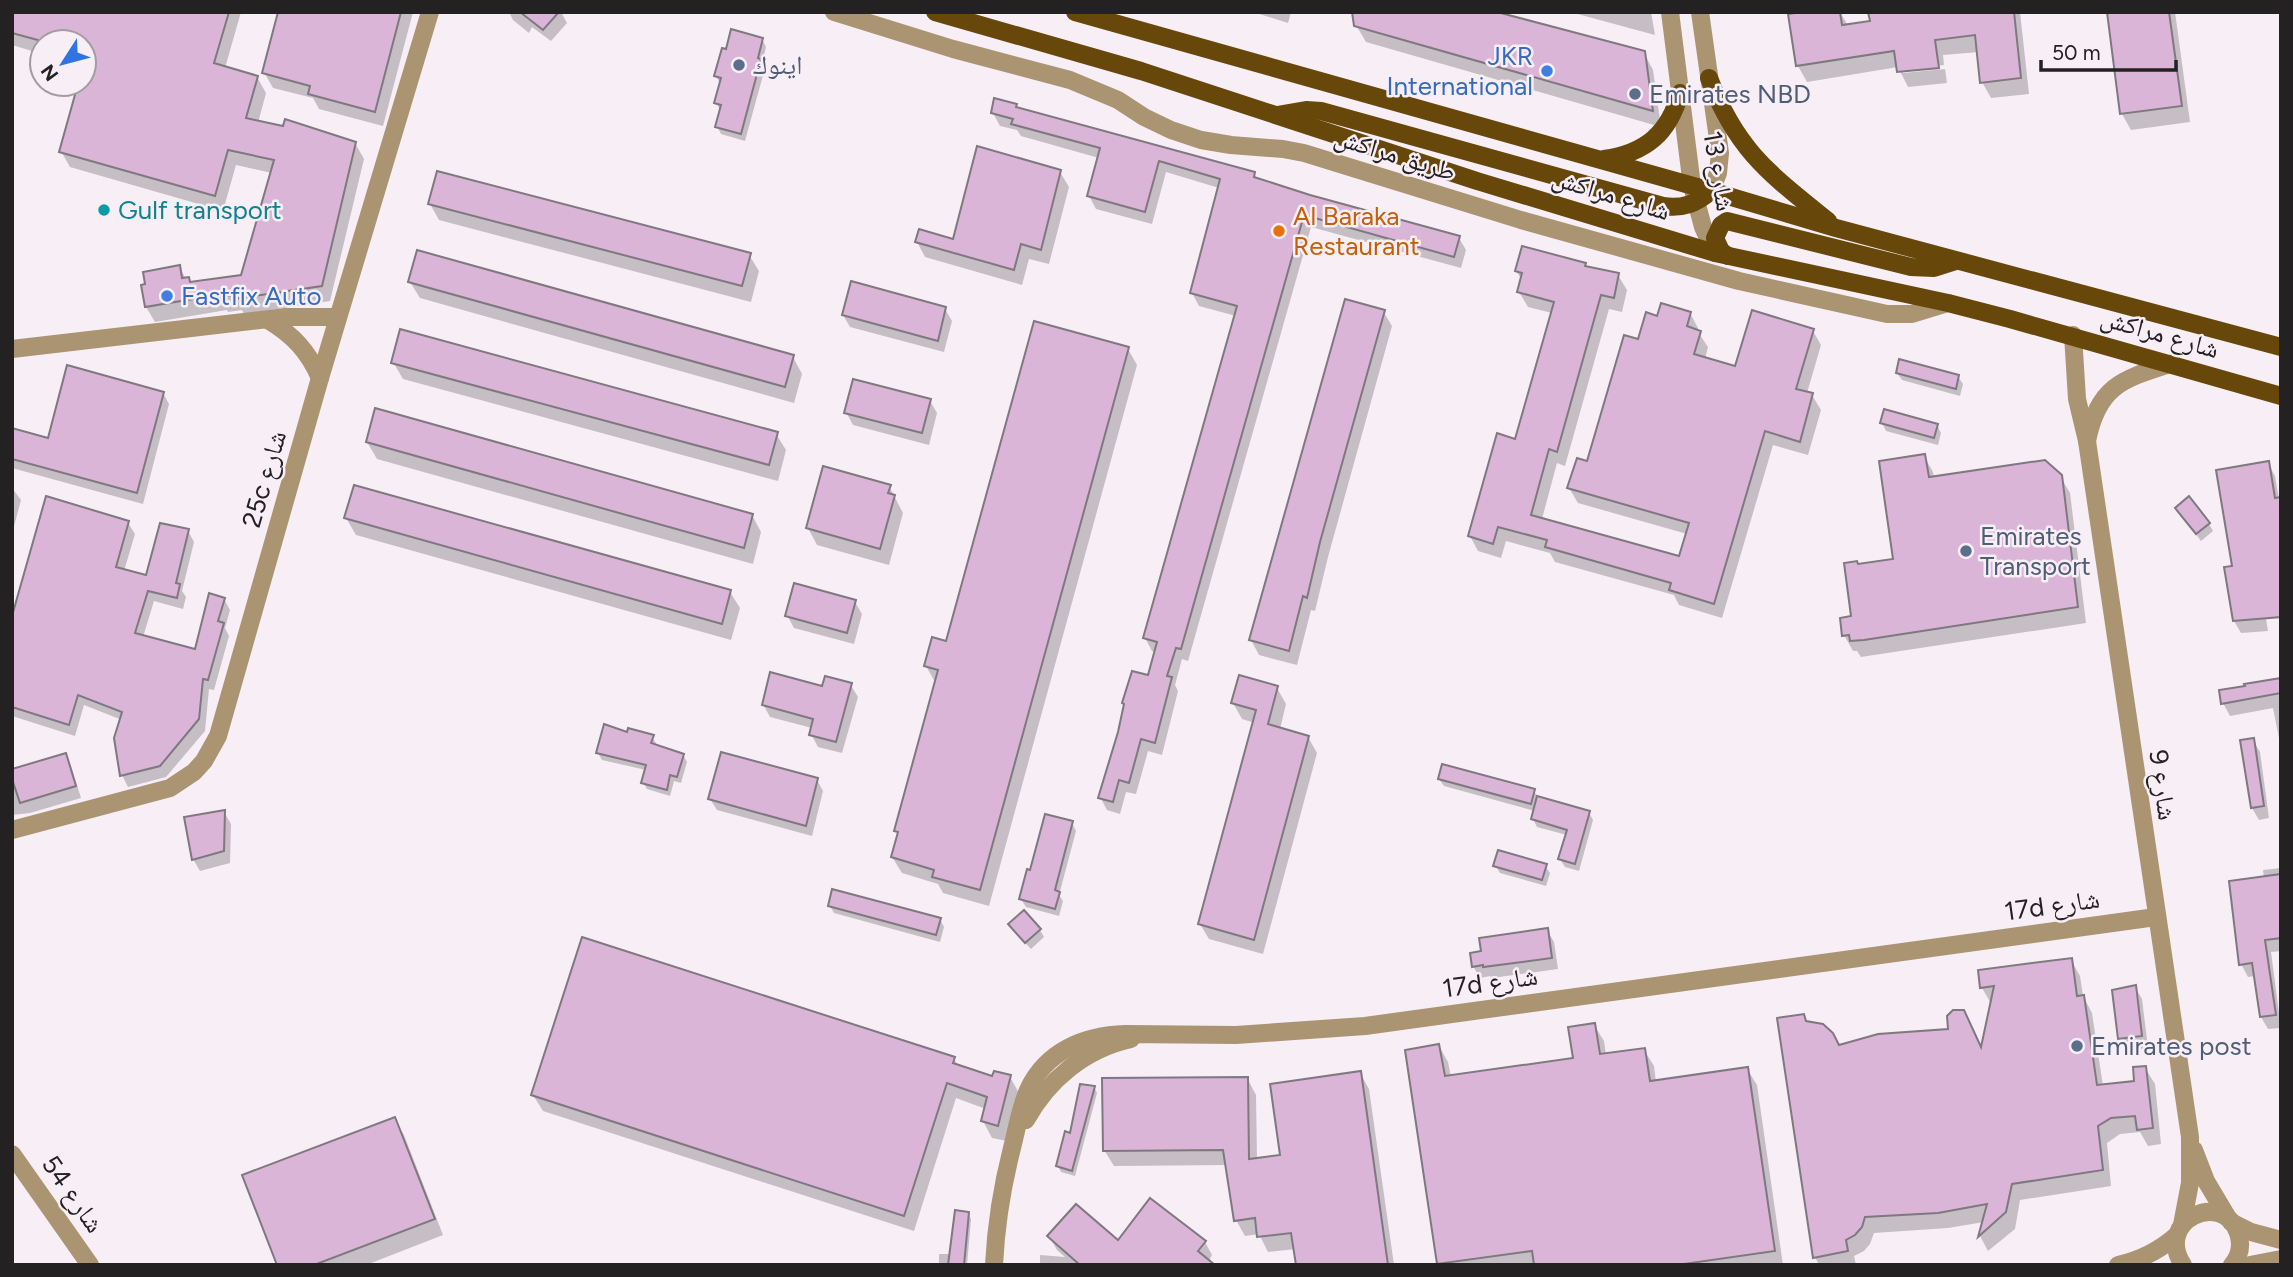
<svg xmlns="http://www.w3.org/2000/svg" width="2293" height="1277" viewBox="0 0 2293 1277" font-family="Figtree,'Noto Naskh Arabic',sans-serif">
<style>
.shadow{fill:#0003}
.building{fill:#dbb5d8;stroke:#7f787f;stroke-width:2}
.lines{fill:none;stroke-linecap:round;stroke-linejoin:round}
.minor{stroke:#aa9471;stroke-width:18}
.tertiary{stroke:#aa9471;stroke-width:18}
.primary{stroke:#67480a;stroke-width:18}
.service-dot{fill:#5c6f8a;stroke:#f7eef6;stroke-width:2.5}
.shop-dot{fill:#3f7fe0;stroke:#f7eef6;stroke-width:2.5}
.culture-dot{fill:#0f9aa8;stroke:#f7eef6;stroke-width:2.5}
.food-dot{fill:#e8710a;stroke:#f7eef6;stroke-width:2.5}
.labels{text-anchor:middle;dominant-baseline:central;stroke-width:5;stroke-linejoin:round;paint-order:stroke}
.shop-label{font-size:26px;fill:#366cbe;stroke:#f7eef6;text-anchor:end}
.service-label{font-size:26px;fill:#4e5e75;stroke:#f7eef6;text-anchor:start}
.street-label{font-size:26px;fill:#242123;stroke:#f7eef6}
.culture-label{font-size:26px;fill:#0d838f;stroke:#f7eef6;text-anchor:start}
.food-label{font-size:26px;fill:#c56008;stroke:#f7eef6;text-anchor:start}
</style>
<rect width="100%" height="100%" fill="#f7eef6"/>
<g class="shadow">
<polygon points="12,12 241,12 225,68 257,77 266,93 258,123 355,143 364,159 330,301 244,314 242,310 228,312 227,310 155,322 146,307 179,267 186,279 188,279 191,284 243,277 272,173 236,165 223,211 70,167 61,151 80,84 84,84 84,42 42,42 42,54 12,45"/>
<polygon points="280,12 413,12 383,126 319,109 313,98 273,88 264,72"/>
<polygon points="509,12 561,12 567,23 551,41 532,27 529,33 513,20"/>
<polygon points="1253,12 1291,12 1288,23"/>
<polygon points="1570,12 1651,12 1655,35"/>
<polygon points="1840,12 1847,24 1872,22 1870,12 2020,12 2029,94 1991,98 1982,82 1979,52 1943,55 1944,65 1903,70 1903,73 1945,69 1947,83 1908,87 1898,67 1807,82 1798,66"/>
<polygon points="2108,12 2175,12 2190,122 2131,130 2122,114"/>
<polygon points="1356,25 1644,53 1653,70 1661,127 1366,42"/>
<polygon points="762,39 766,47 762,64 765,68 745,141 721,134 717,126 721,111 716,103 721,85 716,76"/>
<polygon points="1016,106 1018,110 1254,174 1258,180 1459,238 1466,250 1461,268 1311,227 1188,661 1182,659 1175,685 1178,691 1162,755 1148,751 1136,794 1126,792 1120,814 1107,810 1100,797 1126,707 1124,703 1149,677 1156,652 1152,651 1145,638 1236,316 1199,306 1192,293 1219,188 1166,172 1152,224 1096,209 1089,196 1099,158 1021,136 1017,130 1000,126 993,113"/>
<polygon points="1060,172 1069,187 1049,264 1029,259 1022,285 925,257 917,242 954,241"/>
<polygon points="430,204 749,255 759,271 751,302 439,220"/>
<polygon points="1585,265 1587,268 1618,275 1627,290 1622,312 1609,309 1565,466 1557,463 1542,519 1680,558 1687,534 1578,503 1569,488 1588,463 1640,341 1658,318 1690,313 1698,328 1698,332 1708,347 1705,359 1736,368 1813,331 1821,345 1807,393 1812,395 1821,410 1808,455 1773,445 1722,618 1679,605 1674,595 1555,562 1550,553 1506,541 1501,558 1478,551 1470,536 1516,441 1552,313 1528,307 1519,292 1522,280 1516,271"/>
<polygon points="410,282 793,357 802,374 794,403 420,298"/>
<polygon points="945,309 952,321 944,352 850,327 843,315"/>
<polygon points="1383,311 1392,326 1328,557 1315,611 1311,610 1297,665 1259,655 1251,640"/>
<polygon points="1128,349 1137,365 989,906 943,893 938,884 902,873 892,857 898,835 896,831 935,682 926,666 947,643"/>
<polygon points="393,362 776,434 786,450 778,481 403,379"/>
<polygon points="1897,373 1958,377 1963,384 1960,396 1902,380"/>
<polygon points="163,393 169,404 143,504 12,468 12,430 49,440"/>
<polygon points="930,401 937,413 929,445 853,425 846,412"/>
<polygon points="1882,423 1937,425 1941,433 1938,445 1886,431"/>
<polygon points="367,442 752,515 761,532 753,564 377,459"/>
<polygon points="1924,456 1933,472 1934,478 2060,476 2070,493 2086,623 1874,655 1861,657 1857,651 1853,651 1844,635 1853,618 1858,566 1895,561"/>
<polygon points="2268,463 2275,476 2279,499 2281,617 2266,619 2268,631 2241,633 2234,621 2234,567"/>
<polygon points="889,486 903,513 889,565 817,545 808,528"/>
<polygon points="12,488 21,500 12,534"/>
<polygon points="2177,508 2209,524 2213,531 2201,541"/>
<polygon points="346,518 730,592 740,608 731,640 356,535"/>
<polygon points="128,523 135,534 124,571 148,577 188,531 194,542 182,591 186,597 183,609 154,601 143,637 197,651 224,599 230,610 225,628 229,636 214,690 209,689 205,731 166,777 128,787 122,775 122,720 84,705 75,736 12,716 12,622"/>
<polygon points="855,602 862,614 854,644 794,628 787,615"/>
<polygon points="2281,680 2281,748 2273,708 2230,716 2223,703"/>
<polygon points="850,684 858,697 842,753 818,747 811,734 812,728 770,717 763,704 823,688"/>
<polygon points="1277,688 1286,704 1280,729 1308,737 1317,753 1263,954 1209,939 1200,924 1255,723 1242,719 1233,703"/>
<polygon points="628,734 652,737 656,743 655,746 683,755 687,762 681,783 674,781 670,796 647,789 643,782 646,770 602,760 598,753"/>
<polygon points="2253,740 2260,752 2269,818 2259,820 2252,808"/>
<polygon points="65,755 71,766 81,798 30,813 12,815 12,771"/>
<polygon points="1439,779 1534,791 1539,799 1589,813 1593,820 1579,871 1565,867 1560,859 1567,835 1537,827 1533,819 1535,811 1444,786"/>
<polygon points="817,780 823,791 812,836 717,810 710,799"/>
<polygon points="224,812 231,824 230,863 200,871 193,859"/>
<polygon points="1072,823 1076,831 1059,895 1063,901 1059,916 1026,907 1021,899 1031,872"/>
<polygon points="1495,865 1545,866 1550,873 1546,886 1500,873"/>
<polygon points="2281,868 2281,951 2271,952 2281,1028 2268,1029 2261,1017 2255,976 2248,977 2241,964 2264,878 2263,870"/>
<polygon points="830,906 940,919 944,927 940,942 834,913"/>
<polygon points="1040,930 1044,937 1031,949 1015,932"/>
<polygon points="1547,930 1554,942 1558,969 1492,978 1490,976 1480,978 1473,966"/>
<polygon points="2071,960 2080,976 2083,996 2092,1013 2103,1086 2136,1083 2145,1068 2155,1084 2161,1144 2148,1146 2140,1132 2120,1134 2107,1143 2111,1186 2020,1200 2015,1229 1988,1251 1980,1236 1984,1222 1948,1228 1874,1233 1870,1244 1864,1251 1854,1256 1856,1265 1819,1265 1815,1257 1804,1016 1807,1023 1839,1047 1972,1028 1982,1050 1992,1005 1982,988"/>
<polygon points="2135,987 2142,999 2148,1048 2127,1051 2120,1039"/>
<polygon points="1594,1025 1604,1041 1606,1055 1644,1050 1654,1066 1656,1082 1747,1069 1757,1085 1783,1265 1439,1265 1439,1046 1448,1062 1451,1077 1575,1059"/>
<polygon points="954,1059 958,1066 994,1079 1010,1077 1019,1093 1007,1141 992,1138 983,1121 986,1109 956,1098 914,1231 543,1111 533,1095"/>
<polygon points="1360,1073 1369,1089 1394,1265 1298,1265 1296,1249 1268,1252 1259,1234 1245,1236 1236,1220 1228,1165 1114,1166 1104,1150 1247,1078 1256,1095 1257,1160 1282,1157"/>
<polygon points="1094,1087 1097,1093 1075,1176 1061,1172 1058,1166"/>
<polygon points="395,1119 404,1135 443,1235 366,1265 279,1265"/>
<polygon points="968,1213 971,1219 967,1265 939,1265 939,1254 951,1254"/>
<polygon points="1049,1236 1118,1243 1205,1242 1212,1255 1208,1262 1212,1265 1040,1265 1040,1255 1065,1257 1057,1250"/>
</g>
<g class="building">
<polygon points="12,12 229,12 214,63 258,76 246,118 283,126 285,119 356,142 322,286 234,299 236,295 217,297 217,295 145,307 141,285 145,284 143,272 180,265 182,278 189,277 190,282 241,275 274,160 228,150 215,196 59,152 78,84 84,84 84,42 45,42 12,33"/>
<polygon points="278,12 401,12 375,112 308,94 310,86 262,73"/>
<polygon points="520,12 559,12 543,30"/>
<polygon points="1352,12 1497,12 1645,51 1653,111 1354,26"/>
<polygon points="1802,12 1840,12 1842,25 1870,21 1868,12 2014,12 2021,78 1980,83 1975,35 1935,40 1939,68 1897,72 1894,51 1796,66 1788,14"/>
<polygon points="2107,12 2169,12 2182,106 2120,114"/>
<polygon points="731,29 763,38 758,58 761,59 741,134 715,127 721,105 714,103 721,78 714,76 722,48 726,49"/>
<polygon points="994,98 1017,104 1016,107 1255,172 1254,177 1310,195 1460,236 1454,257 1304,215 1181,649 1176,648 1167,676 1172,677 1155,743 1141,739 1129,783 1119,780 1113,802 1098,798 1118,732 1124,704 1122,703 1132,671 1148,675 1157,642 1143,638 1237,306 1190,293 1220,179 1159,161 1145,212 1087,196 1100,148 1011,124 1013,119 991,113"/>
<polygon points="977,146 1061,170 1041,250 1021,244 1014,270 915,242 919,229 953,239"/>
<polygon points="437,171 751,253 742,286 428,204"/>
<polygon points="1522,246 1586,263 1585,266 1619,273 1614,298 1601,295 1557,452 1549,449 1531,515 1679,556 1689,523 1567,488 1577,458 1587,461 1624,335 1638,339 1646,312 1657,316 1661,303 1691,312 1687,326 1701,331 1694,354 1735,366 1752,310 1814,329 1796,389 1813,393 1800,442 1765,431 1714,604 1669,590 1671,583 1545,547 1547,540 1498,527 1493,544 1468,536 1497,433 1515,439 1554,302 1517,292 1522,273 1515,271"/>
<polygon points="417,250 794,355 785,387 408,282"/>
<polygon points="851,281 946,307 938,341 842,315"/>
<polygon points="1345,299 1385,310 1320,542 1307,598 1303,596 1289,651 1249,640"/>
<polygon points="1034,321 1129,347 980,890 932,877 934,870 891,857 898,832 894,831 938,670 924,666 932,637 946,641"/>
<polygon points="400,329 778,432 769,465 391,363"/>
<polygon points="1899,359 1959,375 1956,389 1896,373"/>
<polygon points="67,365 164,392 137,493 12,459 12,428 48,438"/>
<polygon points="853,379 931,399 922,433 844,413"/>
<polygon points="375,408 753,514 744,548 366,442"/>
<polygon points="1884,409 1938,424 1934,438 1880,423"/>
<polygon points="1925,454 1929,477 2045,460 2062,475 2078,607 1864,640 1850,641 1849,635 1842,636 1840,618 1851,616 1844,563 1857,561 1858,564 1893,559 1879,461"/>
<polygon points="2269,461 2275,498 2281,497 2281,617 2233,621 2224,567 2232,566 2216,470"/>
<polygon points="823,466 891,485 888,493 895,495 880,549 806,528"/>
<polygon points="354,485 731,590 722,624 344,518"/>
<polygon points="46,496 129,521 116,567 146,575 160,523 189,529 176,583 180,584 177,598 148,591 135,633 195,649 209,593 225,598 218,621 224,623 208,680 203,679 199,719 160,766 120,776 114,738 122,712 78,695 69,725 12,707 12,616"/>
<polygon points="2189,496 2210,523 2196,534 2175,508"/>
<polygon points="794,583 856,600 847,633 785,616"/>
<polygon points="770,672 822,686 825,676 852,683 836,742 809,735 813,719 762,705"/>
<polygon points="1239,675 1278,686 1268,724 1309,736 1254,940 1198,924 1256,710 1231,703"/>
<polygon points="2281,678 2281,693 2221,704 2219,690 2245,686 2244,684"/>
<polygon points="604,724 627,732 628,728 654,735 651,743 684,754 677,777 670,775 667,790 641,783 646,765 596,753"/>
<polygon points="2254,738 2264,806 2251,808 2240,740"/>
<polygon points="721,752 818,778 806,826 708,799"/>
<polygon points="66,753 76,786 20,803 12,779 12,769"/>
<polygon points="1442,764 1535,789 1531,804 1438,779"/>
<polygon points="1537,796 1590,811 1575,864 1558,859 1567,830 1531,819"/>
<polygon points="225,810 224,851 192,860 184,817"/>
<polygon points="1045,814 1073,821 1055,890 1060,892 1055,909 1019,899 1027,869 1030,870"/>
<polygon points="1498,850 1547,864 1542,880 1493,866"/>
<polygon points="2281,874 2281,938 2265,940 2276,1015 2260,1017 2252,963 2239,965 2229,881"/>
<polygon points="832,889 941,918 936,935 828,906"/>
<polygon points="1024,910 1041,929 1025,943 1008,924"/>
<polygon points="1548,928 1552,958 1483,967 1483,965 1472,967 1470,953 1481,951 1479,938"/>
<polygon points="582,937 955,1057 953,1063 992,1076 994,1071 1011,1075 998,1126 981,1121 987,1097 947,1083 904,1216 531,1095"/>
<polygon points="2072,958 2077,996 2084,995 2097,1085 2134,1081 2133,1067 2146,1066 2153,1128 2137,1130 2135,1116 2111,1118 2098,1126 2103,1170 2012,1184 2006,1212 1978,1237 1987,1204 1938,1213 1865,1217 1862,1227 1855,1235 1846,1240 1848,1251 1813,1258 1777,1018 1804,1014 1806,1021 1823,1024 1833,1033 1839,1045 1878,1034 1948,1029 1947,1016 1953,1010 1964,1010 1981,1047 1994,986 1980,988 1978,970"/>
<polygon points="2136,985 2142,1036 2118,1039 2112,990"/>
<polygon points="1595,1023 1600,1054 1645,1048 1650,1081 1748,1067 1775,1251 1677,1265 1534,1265 1532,1251 1437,1264 1405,1050 1439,1044 1445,1076 1573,1058 1568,1027"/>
<polygon points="1361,1071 1388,1265 1296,1265 1291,1233 1257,1237 1255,1218 1234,1221 1223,1150 1103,1151 1102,1078 1248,1077 1249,1159 1280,1155 1270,1084"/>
<polygon points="1080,1084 1095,1086 1072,1171 1056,1166 1065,1131 1070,1133"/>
<polygon points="395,1117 435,1219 314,1265 277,1265 242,1175"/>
<polygon points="1150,1198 1206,1241 1198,1251 1215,1265 1080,1265 1047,1236 1076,1204 1118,1240"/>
<polygon points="955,1210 969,1212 964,1265 948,1265"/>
</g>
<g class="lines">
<g class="minor">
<polyline points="834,12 953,49 1070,80 1118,100 1144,117 1171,130 1201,140 1231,145 1283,149 1304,153 1521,220 1739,281 1887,314 1912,314 1948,303"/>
<path d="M1026 1120C1048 1080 1085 1049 1131 1039"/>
<path d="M994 1265C996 1224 1002 1187 1012 1148 1017 1128 1020 1109 1028 1090 1046 1051 1085 1035 1125 1034L1236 1035 1365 1026 2156 917"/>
</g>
<g class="tertiary">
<polyline points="1670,12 1692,186 1703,227 1715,253"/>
<polyline points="1700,12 1720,153 1718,173 1711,191"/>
<path d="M268 320C293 335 308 351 320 378"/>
<polyline points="2073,335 2077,399 2087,441 2190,1137 2190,1183 2182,1225"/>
<polyline points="12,349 286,317 338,317"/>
<path d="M2087 441C2098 385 2123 379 2173 363"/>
<polyline points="12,830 170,788 194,772 204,761 218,736 320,378 430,12"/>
<polyline points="2194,1150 2206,1181 2228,1218"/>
<polyline points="12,1154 90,1265"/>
<polyline points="2231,1222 2251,1232 2281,1240"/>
<path d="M2118 1265C2141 1260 2159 1251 2177 1235"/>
<path d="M2183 1265C2154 1221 2222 1189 2238 1233 2242 1245 2240 1256 2232 1265"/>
<polyline points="2250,1265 2281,1259"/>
</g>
<g class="primary">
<polyline points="935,12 1141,71 1477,181 1715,253 1948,303 2010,319 2281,396"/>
<polyline points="1075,12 1711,191 1836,228 2281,347"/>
<path d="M1709 78C1737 151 1770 174 1828 221"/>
<path d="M1277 115 1306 110 1321 111 1663 206C1682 209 1696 204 1711 191"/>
<path d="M1604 159C1646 153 1669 133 1680 93"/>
<polyline points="1728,256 1721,251 1715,238 1721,225 1727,221 1911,267 1934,268 1956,261"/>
</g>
</g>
<g class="service-dot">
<circle cx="739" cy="65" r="7"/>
<circle cx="1635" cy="94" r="7"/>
<circle cx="1966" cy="551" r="7"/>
<circle cx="2077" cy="1046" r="7"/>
</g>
<g class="shop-dot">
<circle cx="1547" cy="71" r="7"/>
<circle cx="167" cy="296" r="7"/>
</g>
<circle class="culture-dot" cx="104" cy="210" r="7"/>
<circle class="food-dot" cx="1279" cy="231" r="7"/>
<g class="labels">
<g class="shop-label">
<text x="1533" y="56">JKR<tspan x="1533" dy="30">International</tspan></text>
<text x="181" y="296" text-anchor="start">Fastfix Auto</text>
</g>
<g class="service-label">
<text x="753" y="65">اينوك</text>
<text x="1649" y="94">Emirates NBD</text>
<text x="1980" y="536">Emirates<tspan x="1980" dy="30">Transport</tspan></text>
<text x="2091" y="1046">Emirates post</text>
</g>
<g class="street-label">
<text transform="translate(1395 154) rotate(17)">طريق مراكش</text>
<text transform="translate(1719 171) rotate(80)">شارع 13</text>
<text transform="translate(1611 194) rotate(17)">شارع مراكش</text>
<text transform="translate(2160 333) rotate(16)">شارع مراكش</text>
<text transform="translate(264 479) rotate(-74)">25c شارع</text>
<text transform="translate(2163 785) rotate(82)">شارع 9</text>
<text transform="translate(2052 905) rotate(-8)">17d شارع</text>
<text transform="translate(1490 982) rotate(-8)">17d شارع</text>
<text transform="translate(73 1194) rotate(55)">شارع 54</text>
</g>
<g class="culture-label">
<text x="118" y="210">Gulf transport</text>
</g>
<g class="food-label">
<text x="1293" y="216">Al Baraka<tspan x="1293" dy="30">Restaurant</tspan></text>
</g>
</g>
<rect width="2293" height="1277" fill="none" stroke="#242123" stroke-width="28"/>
<g transform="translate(63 63) rotate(234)"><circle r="33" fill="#f7eef6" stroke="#a39ca2" stroke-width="2"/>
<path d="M0-5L12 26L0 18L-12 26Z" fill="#3173e1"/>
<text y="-10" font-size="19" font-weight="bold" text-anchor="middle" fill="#242123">N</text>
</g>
<path d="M2041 60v10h135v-10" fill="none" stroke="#242123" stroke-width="3.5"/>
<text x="2052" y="60" font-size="21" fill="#242123" stroke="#f7eef6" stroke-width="5" paint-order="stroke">50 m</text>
</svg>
